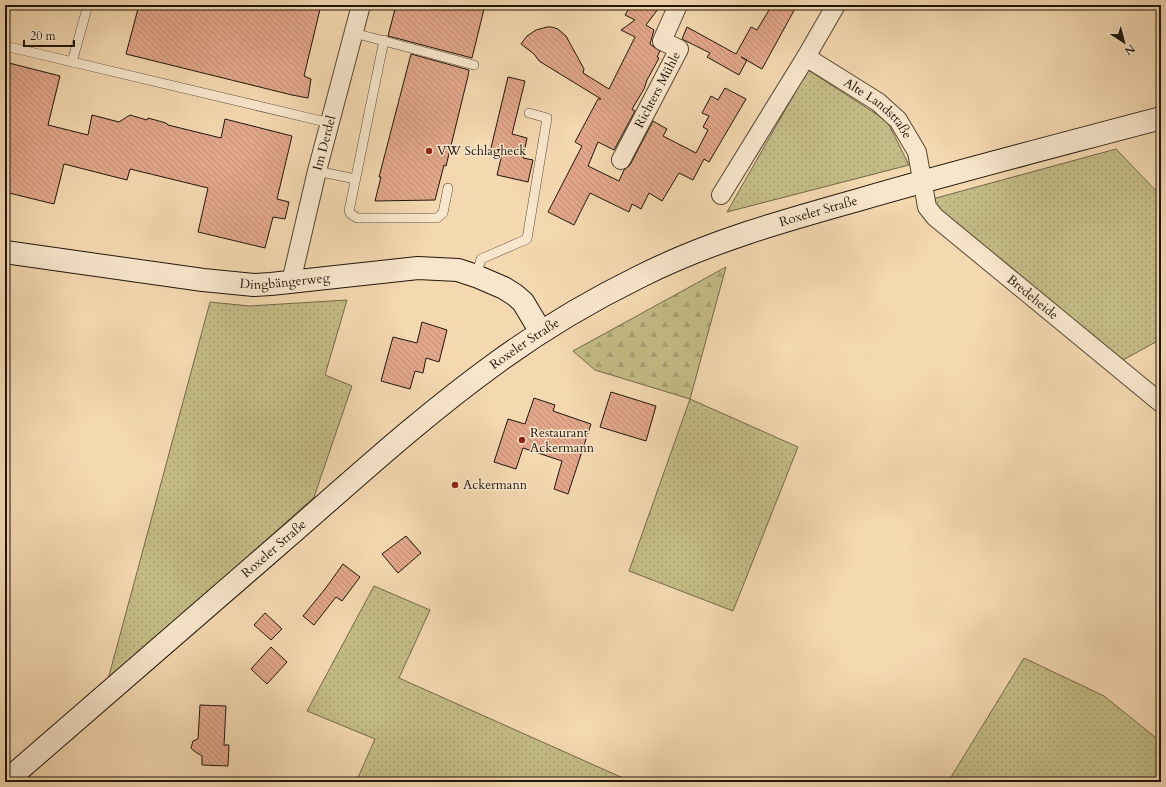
<svg xmlns="http://www.w3.org/2000/svg" width="1166" height="787" viewBox="0 0 1166 787" font-family="Cardo,serif">
<style>
.grass{fill:url(#grass-dots);stroke:#726848}
.forest{fill:url(#forest-firs);stroke:#726848}
.building{fill:url(#building-back-hatch);stroke:#1f150b}
.lines{fill:none;stroke-linecap:round;stroke-linejoin:round}
.service-casing{stroke:#544634;stroke-width:10}
.minor-casing{stroke:#544634;stroke-width:20}
.secondary-casing{stroke:#1f150b;stroke-width:24}
.service{stroke:#f8e6cc;stroke-width:9}
.minor{stroke:#f8e6cc;stroke-width:18}
.secondary{stroke:#f8e6cc;stroke-width:22}
.poi-dot{fill:#8f2418;stroke:#f8e6cc;stroke-width:1.5}
.labels{text-anchor:middle;dominant-baseline:central;stroke-width:3;stroke-linejoin:round;paint-order:stroke}
.street-label{font-size:13px;fill:#1f150b;stroke:#f8e6cc}
.poi-label{font-size:13px;fill:#1f150b;stroke:#f8e6cc;text-anchor:start}
</style>
<defs>
<pattern id="grass-dots" width="8" height="8" patternUnits="userSpaceOnUse"><rect width="8" height="8" fill="#c4bc86"/><path d="M2 2h.1M6 6h.1" fill="none" stroke="#a8a172" stroke-width="1.8" stroke-linecap="round"/></pattern>
<pattern id="forest-firs" width="22" height="20" patternUnits="userSpaceOnUse"><rect width="22" height="20" fill="#c4bc86"/><path d="M5 1l3.5 6h-7zM16 11l3.5 6h-7z" fill="#a8a172"/></pattern>
<pattern id="building-back-hatch" width="6" height="6" patternUnits="userSpaceOnUse"><rect width="6" height="6" fill="#e2a78b"/><path d="M-1 5l2 2M0 0l6 6M5-1l2 2" fill="none" stroke="#c18f77"/></pattern>
</defs>
<rect width="100%" height="100%" fill="#f4d8b0"/>
<filter id="stains"><feTurbulence type="fractalNoise" baseFrequency=".005" numOctaves="4"/><feColorMatrix values="0 0 0 0 .2 0 0 0 0 .09 0 0 0 0 .02 0 0 0 .5 -.17"/></filter>
<radialGradient id="worn" r=".72"><stop offset=".6" stop-color="#630" stop-opacity="0"/><stop offset="1" stop-color="#630" stop-opacity=".3"/></radialGradient>
<g class="grass">
<polygon points="808,70 887,121 909,165 727,212"/>
<polygon points="1116,149 1161,196 1161,339 1123,360 925,201"/>
<polygon points="347,300 325,375 352,386 314,497 107,683 210,302 249,306"/>
<polygon points="690,399 798,447 733,611 629,571"/>
<polygon points="374,586 430,610 399,678 632,782 356,782 375,739 307,711"/>
<polygon points="1024,658 1104,696 1161,742 1161,782 948,782"/>
</g>
<polygon class="forest" points="726,267 690,399 595,370 573,351"/>
<g class="building">
<polygon points="139,5 321,5 304,76 311,79 308,98 292,95 126,54"/>
<polygon points="396,5 419,5 432,8 433,5 485,5 472,58 388,36"/>
<polygon points="631,5 661,5 646,25 654,30 650,44 660,51 657,57 659,58 647,80 644,89 632,109 635,111 614,150 598,142 588,166 619,181 624,170 630,165 653,121 667,129 663,136 696,153 708,130 703,127 709,116 702,113 711,96 718,100 725,88 746,99 709,162 704,159 693,180 679,173 662,201 649,193 641,209 632,204 629,212 590,193 574,225 548,212 582,146 575,142 598,99 601,99 539,61 534,54 521,44 527,36 536,30 547,27 552,27 558,29 566,36 584,69 583,73 609,89 635,37 621,30 635,20 625,15"/>
<polygon points="772,5 797,5 762,69 741,57 747,60 739,75 707,57 710,53 682,39 687,27 736,54 751,27 757,30"/>
<polygon points="411,54 469,70 468,76 446,166 444,165 435,200 375,201 381,177 379,177"/>
<polygon points="5,62 60,76 48,125 88,135 92,115 119,122 130,115 147,120 148,118 166,123 168,125 221,138 225,119 292,136 277,199 289,202 285,219 273,217 265,248 198,232 208,188 130,169 127,180 64,164 54,204 5,192"/>
<polygon points="508,77 525,81 512,134 527,138 523,158 533,160 528,182 497,175 502,154 490,152"/>
<polygon points="422,322 447,330 439,362 426,358 423,373 415,371 410,389 381,381 393,337 417,343"/>
<polygon points="611,392 656,406 646,441 600,427"/>
<polygon points="534,398 555,405 553,411 591,424 568,494 554,489 562,461 523,448 516,469 494,462 508,419 525,424"/>
<polygon points="406,536 421,553 398,573 382,554"/>
<polygon points="343,564 360,577 342,601 336,597 314,625 303,616 325,589"/>
<polygon points="265,613 282,629 271,640 254,625"/>
<polygon points="271,647 287,662 267,684 251,669"/>
<polygon points="200,705 226,706 224,745 229,745 228,766 202,765 202,756 194,751 191,748 193,741 198,739"/>
</g>
<g class="lines">
<g class="service-casing">
<g id="service">
<polyline points="354,33 474,65"/>
<polyline points="384,40 349,211 351,214 357,218 437,218 443,213 448,188"/>
<polyline points="5,46 330,123"/>
<polyline points="72,62 88,5"/>
<polyline points="317,171 355,179"/>
<polyline points="476,276 481,259 527,239 547,118 529,113"/>
</g>
</g>
<g class="minor-casing">
<g id="minor">
<path id="s1" d="M806 57 878 102 898 120 917 152 927 207 935 217 1161 403"/>
<path id="s2" d="M621 160 679 49 662 41 678 5"/>
<polyline points="721,195 806,57 836,5"/>
<path id="s3" d="M291 282 317 171 361 5"/>
</g>
</g>
<g class="secondary-casing">
<g id="secondary">
<path id="s4" d="M5 252 203 280 254 285 271 284 418 268 458 270 476 276 504 288 515 295 523 302 541 332"/>
<path id="s5" d="M5 782C103 697 201 612 299 527 364 470 428 412 499 361 543 329 590 301 639 277 708 242 783 221 858 200 958 171 1060 145 1161 118"/>
</g>
</g>
<use href="#service" class="service"/>
<use href="#minor" class="minor"/>
<use href="#secondary" class="secondary"/>
</g>
<g class="poi-dot">
<circle cx="429" cy="151" r="4"/>
<circle cx="522" cy="440" r="4"/>
<circle cx="455" cy="485" r="4"/>
</g>
<g class="labels">
<g class="street-label">
<text stroke="none"><textPath href="#s2" startOffset="79">Richters Mühle</textPath></text>
<text stroke="none"><textPath href="#s1" startOffset="89">Alte Landstraße</textPath></text>
<text stroke="none"><textPath href="#s3" startOffset="143">Im Derdel</textPath></text>
<text stroke="none"><textPath href="#s5" startOffset="1004">Roxeler Straße</textPath></text>
<text stroke="none"><textPath href="#s4" startOffset="282">Dingbängerweg</textPath></text>
<text stroke="none"><textPath href="#s1" startOffset="344">Bredeheide</textPath></text>
<text stroke="none"><textPath href="#s5" startOffset="680">Roxeler Straße</textPath></text>
<text stroke="none"><textPath href="#s5" startOffset="356">Roxeler Straße</textPath></text>
</g>
<g class="poi-label">
<text x="437" y="151">VW Schlagheck</text>
<text x="530" y="433">Restaurant<tspan x="530" dy="15">Ackermann</tspan></text>
<text x="463" y="485">Ackermann</text>
</g>
</g>
<rect width="1166" height="787" fill="none" stroke="#f4d8b0" stroke-width="20"/>
<rect x="6" y="6" width="1154" height="775" fill="none" stroke="#1f150b" stroke-width="2"/>
<rect x="10" y="10" width="1146" height="767" fill="none" stroke="#1f150b"/>
<g transform="translate(1124 42) rotate(144)" stroke="#f8e6cc" stroke-width="3" paint-order="stroke">
<path d="M0-3L7 15L0 10L-7 15Z" fill="#1f150b"/>
<text y="-6" font-size="11" font-weight="bold" text-anchor="middle" fill="#1f150b">N</text>
</g>
<path d="M24 40v6h50v-6" fill="none" stroke="#1f150b" stroke-width="2"/>
<text x="30" y="40" font-size="12" fill="#1f150b" stroke="#f8e6cc" stroke-width="3" paint-order="stroke">20 m</text>
<rect width="100%" height="100%" filter="url(#stains)"/>
<rect width="100%" height="100%" fill="url(#worn)"/>
</svg>
